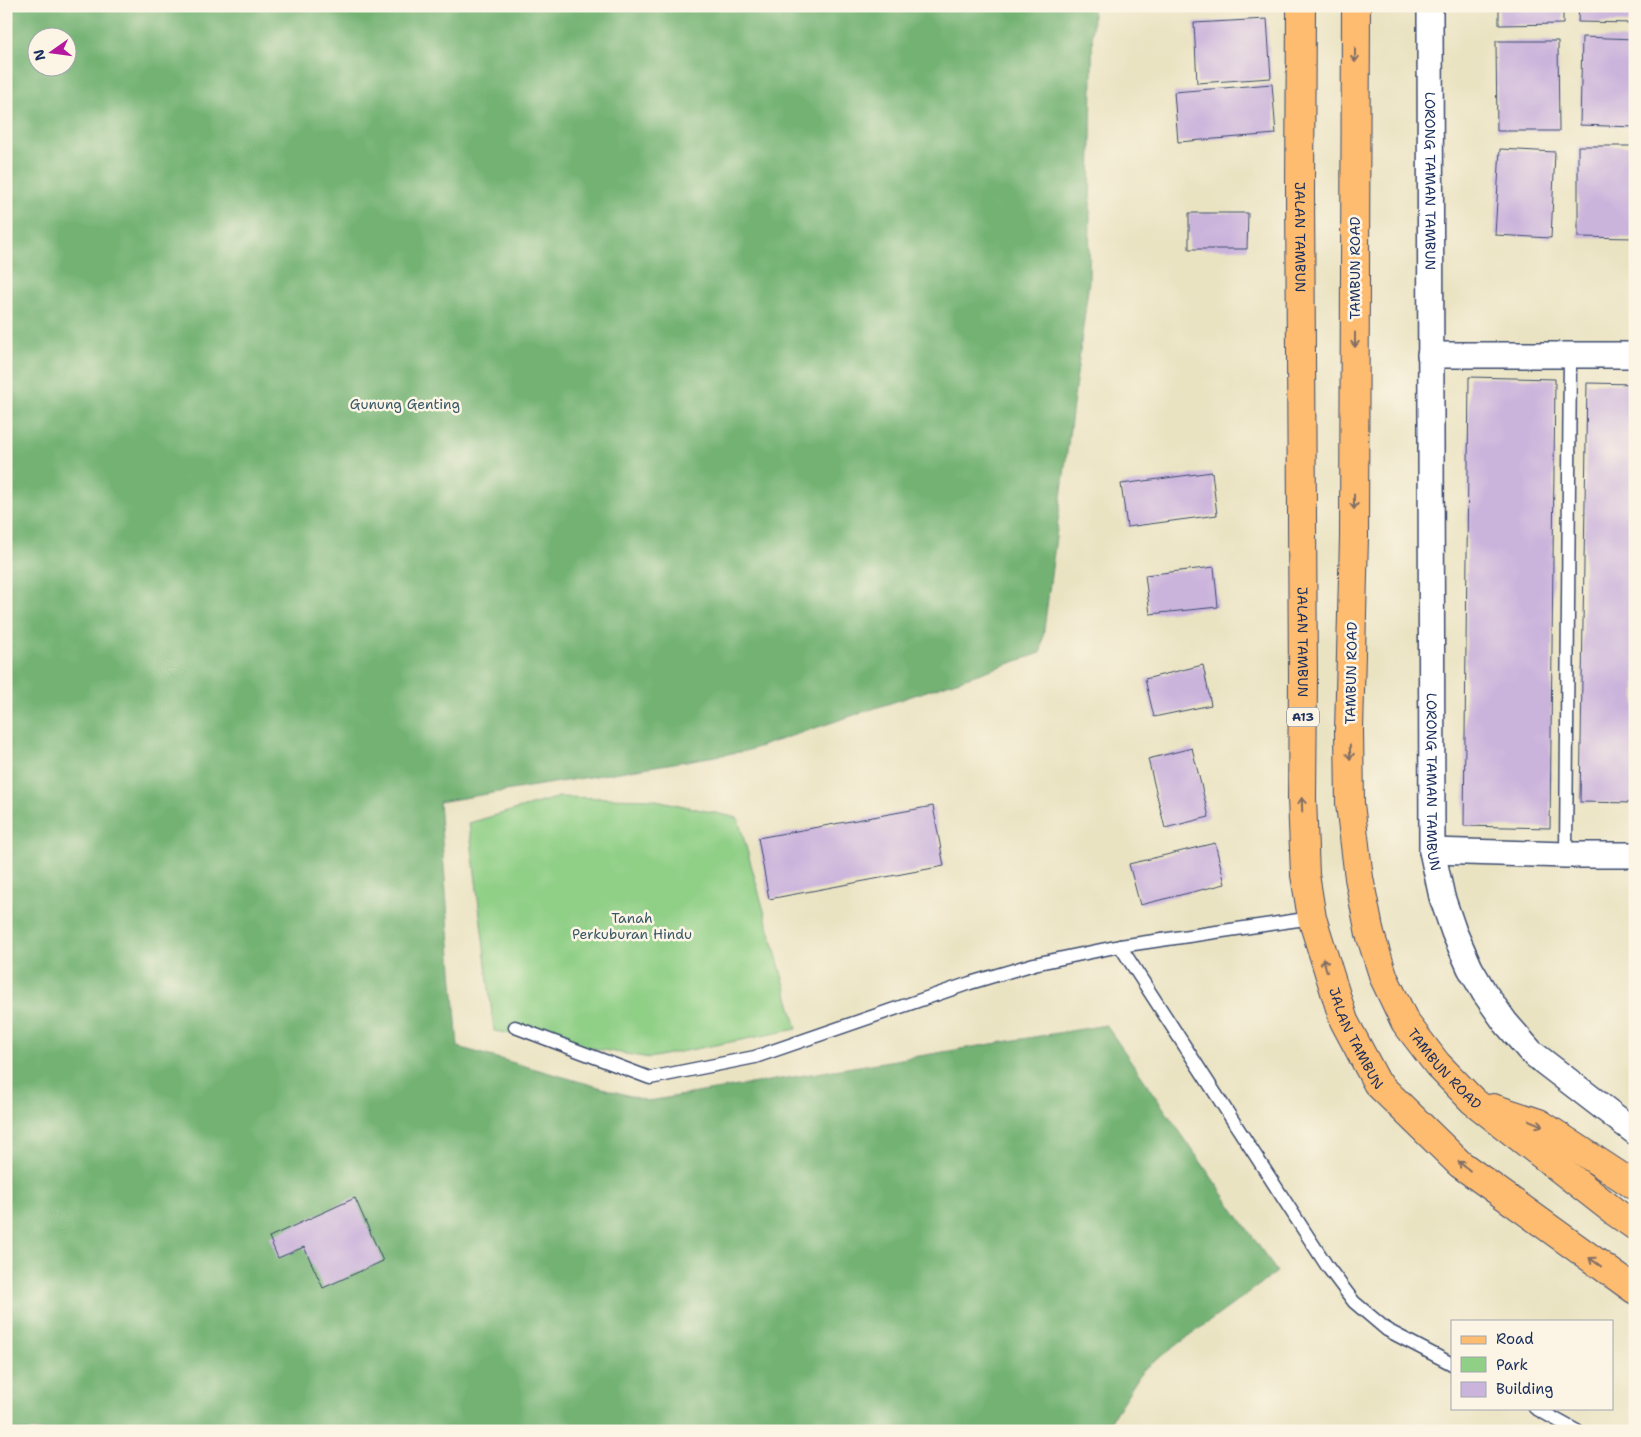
<svg xmlns="http://www.w3.org/2000/svg" width="1641" height="1437" viewBox="0 0 1641 1437" font-family="'Shantell Sans',sans-serif">
<style>
.green{fill:#8fcf86;stroke:#557f72}
.forest{fill:#73b273;stroke:#477068;fill-rule:evenodd}
.building{fill:#cbb4dc}
.lines{fill:none;stroke-linecap:round;stroke-linejoin:round}
.lane-casing{stroke:#3a4a6d;stroke-width:15}
.street-casing{stroke:#3a4a6d;stroke-width:28}
.primary-casing{stroke:#3a4a6d;stroke-width:30}
.lane{stroke:#fff;stroke-width:12}
.street{stroke:#fff;stroke-width:25}
.primary{stroke:#febc70;stroke-width:28}
.oneway{stroke:#816e66}
.labels{text-anchor:middle;dominant-baseline:central;stroke-width:5;stroke-linejoin:round;paint-order:stroke}
.shield{fill:#fcf5e5;stroke:#5e6a86;stroke-width:1}
.shield-label{font-size:12px;font-weight:bold;fill:#1b2f5e}
.street-label{font-size:14px;fill:#1b2f5e;stroke:#fcf5e5}
.park-label{font-size:14px;fill:#385768;stroke:#fcf5e5}
</style>
<rect width="100%" height="100%" fill="#fcf5e5"/>
<filter id="ink" filterUnits="userSpaceOnUse"><feTurbulence type="fractalNoise" baseFrequency=".02" numOctaves="2"/><feDisplacementMap in="SourceGraphic" scale="10" xChannelSelector="R" yChannelSelector="G"/><feConvolveMatrix kernelMatrix="1 2 1 2 8 2 1 2 1" color-interpolation-filters="sRGB"/></filter>
<filter id="wash" filterUnits="userSpaceOnUse"><feTurbulence type="fractalNoise" baseFrequency=".0096" numOctaves="4" result="noise"/><feDisplacementMap in="SourceGraphic" scale="20" xChannelSelector="R" yChannelSelector="G"/><feGaussianBlur stdDeviation="1.12" result="paint"/><feColorMatrix in="noise" values="0 0 0 0 0 0 0 0 0 0 0 0 0 0 0 0 0 1.4 0 .05"/><feComposite in="paint" operator="in"/></filter>
<g filter="url(#wash)">
<rect width="100%" height="100%" fill="#eae3c2"/>
<polygon class="green" points="559,797 652,799 738,818 797,1029 649,1058 494,1031 469,823"/>
<path class="forest" d="M6 6H1093L1089 281 1041 653 746 751 439 802 458 1047 648 1101 1106 1025 1277 1272 1143 1370 1104 1431H6ZM38 38H68V68H38Z"/>
<g id="blocks">
<g class="building">
<polygon points="1499,6 1563,6 1563,24 1499,25"/>
<polygon points="1579,6 1635,6 1635,23 1578,22"/>
<polygon points="1267,19 1271,78 1197,83 1194,23"/>
<polygon points="1582,37 1635,39 1635,127 1580,125"/>
<polygon points="1496,41 1558,41 1559,131 1497,131"/>
<polygon points="1272,84 1276,134 1178,142 1174,92"/>
<polygon points="1578,146 1635,146 1635,238 1578,237"/>
<polygon points="1500,149 1555,152 1551,238 1495,235"/>
<polygon points="1189,213 1248,213 1247,249 1189,249"/>
<polygon points="1469,377 1555,379 1550,828 1464,826"/>
<polygon points="1587,383 1635,384 1635,803 1580,802"/>
<polygon points="1212,472 1217,515 1127,527 1121,484"/>
<polygon points="1214,567 1218,607 1150,614 1145,575"/>
<polygon points="1203,665 1211,705 1154,717 1145,679"/>
<polygon points="1192,748 1209,817 1165,828 1148,759"/>
<polygon points="933,806 944,866 769,899 758,838"/>
<polygon points="1215,843 1225,884 1140,905 1129,864"/>
<polygon points="355,1198 383,1261 323,1288 304,1247 278,1258 269,1237"/>
</g>
</g>
</g>
<g filter="url(#ink)">
<use href="#blocks" fill-opacity="0" stroke="#3a4a6d" stroke-width="1"/>
<g class="lines">
<g class="lane-casing">
<g id="lane">
<polyline points="1566,855 1570,354"/>
<polyline points="1120,946 1327,1266 1354,1302 1387,1330 1452,1364"/>
<polyline points="515,1027 650,1078 755,1057 970,983 1034,964 1120,946 1312,918"/>
<polyline points="1535,1408 1577,1431"/>
</g>
</g>
<g class="street-casing">
<g id="street">
<path id="s1" d="M1430 6 1432 851 1442 897 1454 932 1470 968 1484 992 1505 1022 1531 1052 1635 1132"/>
<polyline points="1430,355 1635,355"/>
<polyline points="1432,851 1566,855 1635,855"/>
</g>
</g>
<g class="primary-casing">
<g id="primary">
<path id="s2" d="M1301 6 1300 193 1303 678 1302 798 1305 875 1312 918 1344 1021 1377 1083 1460 1164 1635 1290"/>
<path id="s3" d="M1356 6 1354 537 1349 731 1350 804 1359 878 1370 934 1384 978 1405 1022 1437 1064 1473 1101 1615 1212 1635 1226"/>
<polyline points="1493,1108 1539,1123 1635,1186"/>
</g>
</g>
<use href="#lane" class="lane"/>
<use href="#street" class="street"/>
<use href="#primary" class="primary"/>
</g>
<defs><path id="oneway-shaft" d="M-6 0H5M1.5-3L5.5 0L1.5 3" fill="none" stroke-width="1.6" stroke-linecap="round" stroke-linejoin="round" transform="scale(1.25)"/></defs>
<g class="oneway">
<use href="#oneway-shaft" transform="translate(1355 55) rotate(90)"/>
<use href="#oneway-shaft" transform="translate(1355 340) rotate(90)"/>
<use href="#oneway-shaft" transform="translate(1354 502) rotate(90)"/>
<use href="#oneway-shaft" transform="translate(1350 752) rotate(89)"/>
<use href="#oneway-shaft" transform="translate(1302 805) rotate(-92)"/>
<use href="#oneway-shaft" transform="translate(1325 965) rotate(-106)"/>
<use href="#oneway-shaft" transform="translate(1536 1123) rotate(23)"/>
<use href="#oneway-shaft" transform="translate(1464 1166) rotate(-142)"/>
<use href="#oneway-shaft" transform="translate(1595 1262) rotate(-144)"/>
</g>
</g>
<g class="labels">
<rect class="shield" x="1287" y="707.5" width="32" height="19" rx="4"/>
<g class="shield-label">
<text x="1303" y="717">A13</text>
</g>
<g class="street-label">
<text stroke="none"><textPath href="#s1" startOffset="175">LORONG TAMAN TAMBUN</textPath></text>
<text stroke="none"><textPath href="#s2" startOffset="231">JALAN TAMBUN</textPath></text>
<text transform="translate(1355 268) rotate(-90)">TAMBUN ROAD</text>
<text stroke="none"><textPath href="#s2" startOffset="636">JALAN TAMBUN</textPath></text>
<text transform="translate(1351 673) rotate(-89)">TAMBUN ROAD</text>
<text stroke="none"><textPath href="#s1" startOffset="776">LORONG TAMAN TAMBUN</textPath></text>
<text stroke="none"><textPath href="#s2" startOffset="1041">JALAN TAMBUN</textPath></text>
<text stroke="none"><textPath href="#s3" startOffset="1086">TAMBUN ROAD</textPath></text>
</g>
<g class="park-label">
<text x="405" y="404">Gunung Genting</text>
<text x="632" y="918">Tanah<tspan x="632" dy="16">Perkuburan Hindu</tspan></text>
</g>
</g>
<rect width="1641" height="1437" fill="none" stroke="#fcf5e5" stroke-width="25"/>
<rect x="1451" y="1320" width="162" height="90" fill="#fcf5e5" stroke="#a2a6af"/>
<rect x="1461" y="1336" width="25" height="8" fill="#febc70" stroke="#a2a6af"/>
<text x="1496" y="1344" font-size="15" fill="#1b2f5e">Road</text>
<rect x="1461" y="1357" width="25" height="15" fill="#8fcf86" stroke="#a2a6af"/>
<text x="1496" y="1370" font-size="15" fill="#1b2f5e">Park</text>
<rect x="1461" y="1382" width="25" height="15" fill="#cbb4dc" stroke="#a2a6af"/>
<text x="1496" y="1394" font-size="15" fill="#1b2f5e">Building</text>
<g transform="translate(52 52) rotate(256)"><circle r="24" fill="#fcf5e5" stroke="#a2a6af"/>
<path d="M0-4L9 19L0 12L-9 19Z" fill="#b5179e"/>
<text y="-8" font-size="14" font-weight="bold" text-anchor="middle" fill="#1b2f5e">N</text>
</g>
</svg>
